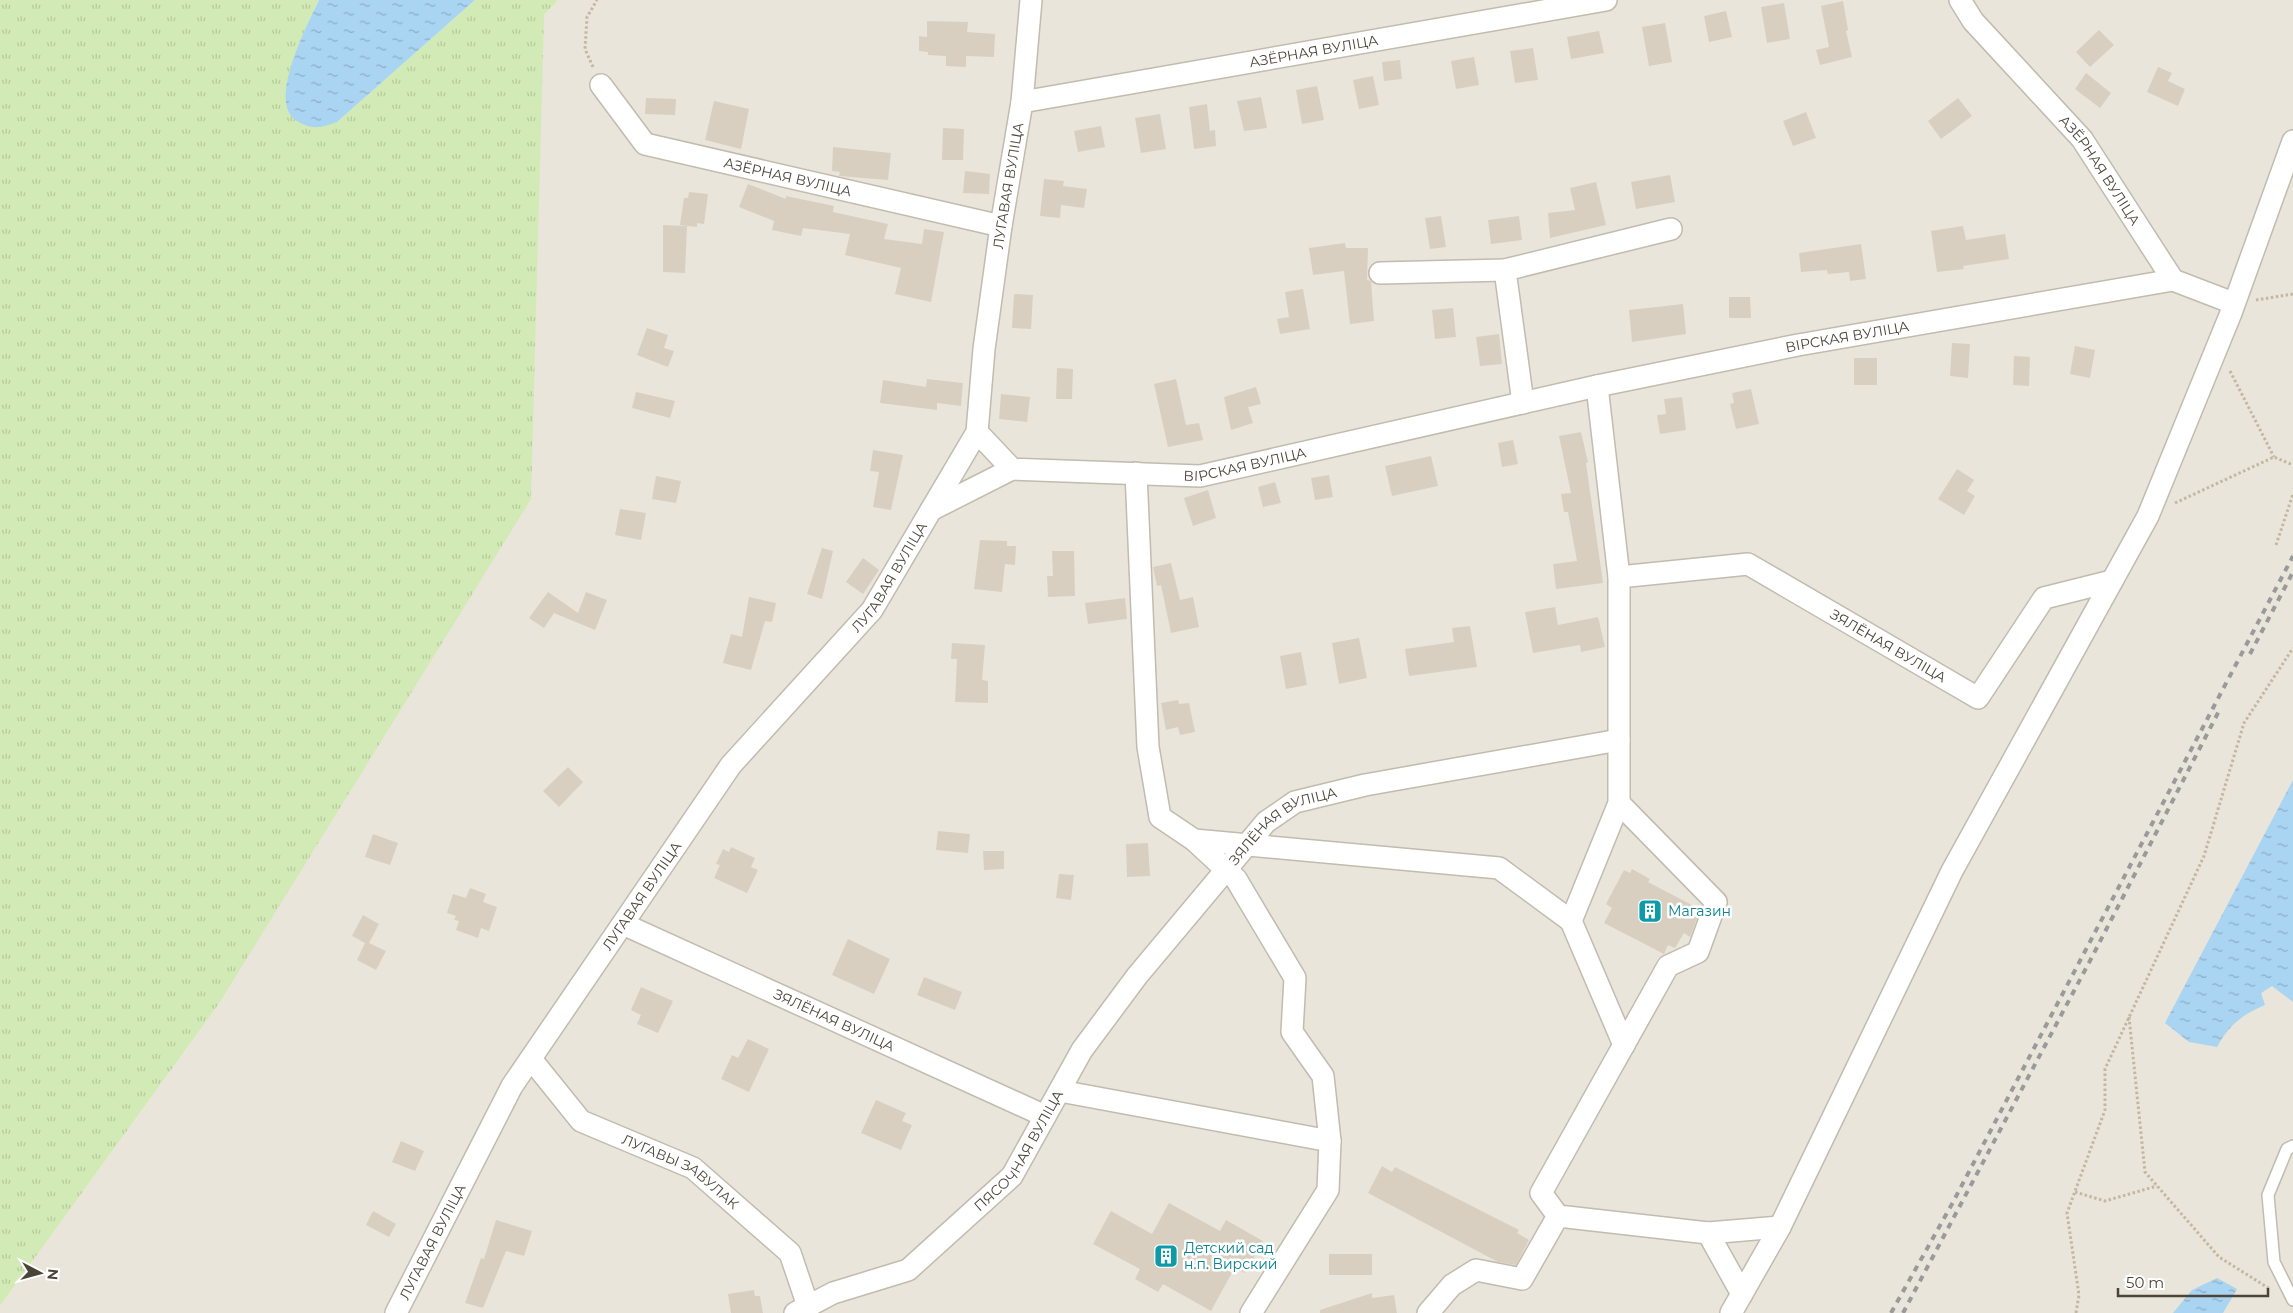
<svg xmlns="http://www.w3.org/2000/svg" width="2293" height="1313" viewBox="0 0 2293 1313" font-family="Montserrat,sans-serif">
<style>
.residential{fill:#eae5da}
.grass{fill:url(#grass-tufts)}
.water{fill:url(#water-ripples)}
.building{fill:#d8cfc1}
.lines{fill:none;stroke-linecap:round;stroke-linejoin:round}
.lane-casing{stroke:#c2bbae;stroke-width:14}
.street-casing{stroke:#c2bbae;stroke-width:24}
.path{stroke:#c4b79f;stroke-width:3;stroke-dasharray:2.5 2.5;stroke-linecap:butt}
.lane{stroke:#fff;stroke-width:11}
.street{stroke:#fff;stroke-width:21}
.rail{stroke:#9a9a9a;stroke-width:4;stroke-dasharray:6 6;stroke-linecap:butt}
.labels{text-anchor:middle;dominant-baseline:central;stroke-width:5;stroke-linejoin:round;paint-order:stroke}
.street-label{font-size:14px;fill:#4b4439;stroke:#fff}
.culture-label{font-size:14px;fill:#0d838f;stroke:#fff;text-anchor:start}
</style>
<defs>
<pattern id="grass-tufts" width="24" height="20" patternUnits="userSpaceOnUse" patternTransform="scale(1.25)"><rect width="24" height="20" fill="#d2eab5"/><path d="M3 7l-1-3M5 7V3M7 7l1-3M15 17l-1-3M17 17v-4M19 17l1-3" fill="none" stroke="#b6ca9c"/></pattern>
<pattern id="water-ripples" width="26" height="14" patternUnits="userSpaceOnUse" patternTransform="scale(1.25)"><rect width="26" height="14" fill="#a9d4f2"/><path d="M2 4q2-2 4 0t4 0M15 11q2-2 4 0t4 0" fill="none" stroke="#8caec5"/></pattern>
</defs>
<rect width="100%" height="100%" fill="#f6f3ec"/>
<polygon class="residential" points="558,0 2293,0 2293,1313 0,1313 0,1306 218,1005 544,15"/>
<path class="grass" d="M0 0H319C305 30 291 58 286 91L337 122 475 0H558L544 15 531 499 218 1005 0 1306Z"/>
<g class="water">
<path d="M319 0H475L337 122C321 128 311 130 297 121 266 102 308 24 319 0Z"/>
<path d="M2293 780V1002L2272 986 2261 993 2265 1005C2243 1014 2229 1025 2217 1047L2189 1042 2165 1023Z"/>
<polygon points="2217,1278 2237,1289 2223,1313 2173,1313 2192,1290"/>
</g>
<g class="building">
<polygon points="1843,1 1848,30 1846,31 1852,57 1820,65 1816,50 1829,47 1821,6"/>
<polygon points="1784,3 1790,39 1767,43 1761,7"/>
<polygon points="1726,11 1732,37 1709,42 1704,16"/>
<polygon points="927,21 968,22 967,32 995,34 994,57 966,56 966,67 946,66 946,56 928,55 928,52 919,51 919,36 927,37"/>
<polygon points="1665,23 1672,62 1649,66 1642,27"/>
<polygon points="2099,30 2114,45 2090,67 2076,52"/>
<polygon points="1599,31 1604,53 1571,59 1567,37"/>
<polygon points="1533,48 1538,80 1515,83 1510,51"/>
<polygon points="1474,57 1479,85 1456,89 1451,61"/>
<polygon points="1400,60 1402,79 1384,81 1382,62"/>
<polygon points="2158,67 2172,73 2168,81 2185,89 2178,106 2147,92"/>
<polygon points="2086,73 2111,93 2100,108 2075,89"/>
<polygon points="1373,76 1379,105 1359,109 1353,80"/>
<polygon points="1317,86 1324,120 1302,124 1296,90"/>
<polygon points="1261,97 1267,128 1244,131 1237,101"/>
<polygon points="646,98 676,99 675,115 645,114"/>
<polygon points="1958,98 1972,116 1941,139 1928,121"/>
<polygon points="714,101 749,109 741,149 705,140"/>
<polygon points="1207,104 1210,131 1215,130 1216,146 1194,149 1189,107"/>
<polygon points="1806,112 1816,138 1793,146 1783,121"/>
<polygon points="1160,114 1166,149 1141,153 1135,118"/>
<polygon points="1101,126 1105,147 1078,152 1074,131"/>
<polygon points="943,128 964,129 963,160 942,160"/>
<polygon points="833,147 891,153 888,180 839,176 840,172 832,171"/>
<polygon points="965,171 990,174 989,194 963,193"/>
<polygon points="1670,175 1675,202 1636,209 1631,182"/>
<polygon points="1044,179 1064,181 1063,186 1087,189 1084,208 1061,205 1060,218 1040,216"/>
<polygon points="1596,182 1606,225 1550,238 1548,213 1575,210 1570,188"/>
<polygon points="748,184 786,199 786,196 834,206 833,212 888,224 884,239 922,244 924,229 944,232 931,302 895,294 901,268 845,255 850,234 803,228 801,236 772,230 774,221 739,207"/>
<polygon points="689,192 708,194 704,224 697,223 697,227 680,225 684,198 688,198"/>
<polygon points="1441,216 1446,247 1430,249 1425,218"/>
<polygon points="1519,216 1522,240 1491,244 1488,220"/>
<polygon points="663,225 687,226 685,273 663,272"/>
<polygon points="1963,226 1966,240 2005,234 2009,259 1963,266 1964,269 1937,272 1931,231"/>
<polygon points="1345,243 1346,248 1368,248 1367,280 1371,281 1374,321 1350,324 1344,271 1313,275 1309,248"/>
<polygon points="1861,244 1866,279 1850,281 1849,272 1828,274 1827,270 1801,272 1799,253"/>
<polygon points="1303,289 1310,329 1280,334 1277,319 1289,317 1285,292"/>
<polygon points="1014,294 1033,295 1031,329 1012,328"/>
<polygon points="1729,297 1750,297 1751,318 1729,318"/>
<polygon points="1683,304 1686,334 1632,342 1629,310"/>
<polygon points="1453,308 1456,337 1435,339 1432,310"/>
<polygon points="647,328 668,335 664,348 674,351 668,367 637,355"/>
<polygon points="1499,334 1502,364 1480,366 1476,337"/>
<polygon points="1952,343 1970,344 1968,378 1950,376"/>
<polygon points="2075,346 2095,350 2090,378 2070,374"/>
<polygon points="2014,356 2030,357 2029,386 2013,385"/>
<rect x="1854" y="358" width="23" height="27"/>
<polygon points="1057,368 1073,369 1072,399 1056,399"/>
<polygon points="927,379 963,383 961,406 937,403 937,410 880,403 883,380 926,387"/>
<polygon points="1176,379 1186,425 1199,423 1203,440 1168,447 1154,384"/>
<polygon points="1256,387 1261,404 1248,407 1253,423 1231,430 1224,397"/>
<polygon points="1751,389 1759,424 1736,429 1730,404 1734,403 1732,393"/>
<polygon points="636,392 675,401 670,418 632,408"/>
<polygon points="1001,394 1030,397 1027,422 999,419"/>
<polygon points="1682,397 1686,430 1660,434 1657,415 1666,414 1664,399"/>
<polygon points="1581,432 1588,462 1586,463 1603,583 1556,589 1553,564 1577,561 1568,512 1564,512 1561,494 1571,493 1559,436"/>
<polygon points="1513,440 1518,464 1502,467 1498,443"/>
<polygon points="873,450 903,455 891,510 873,507 879,472 870,471"/>
<polygon points="1431,456 1438,486 1392,496 1385,466"/>
<polygon points="1957,469 1974,480 1967,491 1975,496 1964,515 1938,499"/>
<polygon points="1329,475 1333,497 1315,500 1311,478"/>
<polygon points="656,476 681,481 676,503 652,499"/>
<polygon points="1275,482 1281,503 1263,507 1258,487"/>
<polygon points="1208,490 1216,518 1193,526 1184,498"/>
<polygon points="620,509 646,513 641,540 615,535"/>
<polygon points="980,540 1007,541 1007,546 1016,546 1015,565 1005,564 1002,592 974,589"/>
<polygon points="822,548 833,551 822,599 807,594"/>
<polygon points="1052,551 1074,551 1075,596 1048,597 1047,576 1053,576"/>
<polygon points="863,558 879,570 863,594 846,582"/>
<polygon points="1171,563 1180,600 1193,597 1199,627 1171,633 1161,585 1157,586 1153,567"/>
<polygon points="548,592 578,613 586,592 607,600 595,630 554,613 544,628 529,618"/>
<polygon points="749,597 776,603 772,622 765,621 751,670 723,663 731,634 742,637"/>
<polygon points="1125,598 1127,619 1088,624 1085,603"/>
<polygon points="1555,607 1558,625 1598,617 1605,647 1581,652 1580,645 1533,653 1525,612"/>
<polygon points="1470,626 1477,667 1409,676 1405,649 1454,642 1452,628"/>
<polygon points="1359,638 1367,678 1339,684 1332,643"/>
<polygon points="952,643 985,645 982,680 988,681 988,703 955,702 957,659 951,659"/>
<polygon points="1301,652 1307,685 1286,689 1280,656"/>
<polygon points="1178,700 1179,704 1189,703 1195,732 1180,735 1178,727 1166,730 1161,703"/>
<polygon points="568,767 583,782 559,807 543,791"/>
<polygon points="938,831 970,834 968,853 936,850"/>
<polygon points="373,834 398,843 390,865 365,857"/>
<polygon points="1148,843 1150,876 1127,877 1126,844"/>
<polygon points="731,847 755,858 751,867 758,870 747,893 714,878 720,865 716,864 723,849 729,852"/>
<polygon points="983,851 1004,851 1004,869 984,870"/>
<polygon points="1632,869 1650,879 1648,882 1692,905 1688,913 1697,918 1690,937 1684,933 1675,948 1668,945 1664,954 1604,923 1612,908 1606,904 1624,870 1630,873"/>
<polygon points="1059,874 1074,875 1071,900 1056,898"/>
<polygon points="470,888 486,894 483,902 497,907 489,931 481,928 478,938 456,930 459,921 454,920 456,916 447,913 453,894 466,898"/>
<polygon points="363,915 379,924 369,943 386,951 376,970 357,960 365,943 352,936"/>
<polygon points="848,939 890,959 874,994 832,975"/>
<polygon points="924,977 962,992 955,1010 917,995"/>
<polygon points="641,987 673,1001 658,1033 637,1024 641,1015 631,1010"/>
<polygon points="748,1039 769,1049 749,1092 721,1079 732,1055 738,1058"/>
<polygon points="876,1100 906,1113 902,1121 912,1125 901,1150 861,1133"/>
<polygon points="401,1141 424,1151 415,1171 392,1162"/>
<polygon points="1382,1166 1392,1172 1395,1167 1519,1230 1517,1233 1529,1240 1516,1265 1498,1262 1368,1193"/>
<polygon points="1169,1203 1220,1231 1226,1220 1263,1241 1245,1273 1235,1267 1211,1311 1163,1284 1158,1292 1135,1279 1140,1269 1093,1244 1111,1211 1152,1234"/>
<polygon points="373,1211 396,1224 389,1237 366,1225"/>
<polygon points="496,1220 532,1231 524,1256 506,1251 483,1308 465,1303 481,1258 484,1259"/>
<rect x="1329" y="1254" width="43" height="21"/>
<polygon points="754,1290 755,1296 760,1296 763,1313 731,1313 728,1294"/>
<polygon points="1372,1293 1372,1298 1394,1295 1397,1313 1320,1313 1320,1310"/>
</g>
<g class="lines">
<g class="lane-casing">
<polyline id="lane" points="2293,1146 2287,1149 2268,1195 2274,1262 2293,1300"/>
</g>
<g class="street-casing">
<g id="street">
<path id="s1" d="M1960 0 1973 21 2082 139 2173 280 2233 303"/>
<path id="s2" d="M601 85 645 144 1001 226"/>
<path id="s3" d="M1022 102 1606 0"/>
<polyline points="1380,273 1505,270"/>
<polyline points="1597,386 1619,577 1619,803 1571,921 1624,1045"/>
<polyline points="1523,403 1505,270 1671,229"/>
<path id="s4" d="M977 432 1012 469 1200 476 1597 386 1798 345 2173 280"/>
<polyline points="1136,473 1148,747 1160,817 1194,840 1236,879 1295,978 1292,1032 1323,1076 1330,1141 1328,1190 1251,1313"/>
<polyline points="931,510 1012,469"/>
<path id="s5" d="M1619 577 1748 564 1978 698 2044 598 2112 581"/>
<polyline points="1619,803 1716,902 1698,952 1668,966 1541,1193 1558,1216 1708,1233"/>
<polyline points="1194,840 1499,868 1571,921"/>
<path id="s6" d="M623 924 1045 1116"/>
<path id="s7" d="M531 1059 581 1121 693 1168 790 1253 808 1306"/>
<polyline points="1060,1091 1330,1141"/>
<polyline points="1742,1294 1708,1233 1780,1227"/>
<path id="s8" d="M396 1313 512 1086 731 765 872 610 977 432 984 349 1001 226 1022 102 1031 0"/>
<path id="s9" d="M795 1313 833 1293 908 1270 1012 1176 1082 1050 1137 976 1266 822 1295 802 1365 785 1619 740"/>
<polyline points="1428,1313 1452,1285 1476,1270 1522,1279 1558,1216"/>
<polyline points="1731,1313 1780,1227 1952,871 2148,516 2231,313 2293,141"/>
</g>
</g>
<g class="path">
<polyline points="593,67 585,49 587,17 597,0"/>
<polyline points="2256,300 2293,294"/>
<polyline points="2230,371 2274,457"/>
<polyline points="2175,503 2274,457 2293,465"/>
<polyline points="2276,545 2293,494"/>
<polyline points="2129,1017 2145,1172 2219,1257 2270,1289"/>
<polyline points="2075,1192 2105,1201 2157,1186"/>
<polyline points="2076,1313 2079,1295 2067,1213 2105,1110 2105,1069 2204,856 2244,723 2293,648"/>
</g>
<use href="#lane" class="lane"/>
<use href="#street" class="street"/>
<g class="rail">
<polyline points="2250,654 2293,572"/>
<polyline points="1891,1313 1952,1204 2293,556"/>
<polyline points="1903,1313 2092,957 2220,709"/>
</g>
</g>
<defs>
<g id="building-square" transform="scale(1.25)"><rect x="-9" y="-9" width="18" height="18" rx="4" fill="#0f9aa8" stroke="#fff"/><path d="M-4-6H4V6H1V3H-1V6H-4ZM-2.5-4.3h1.7v1.8h-1.7ZM.8-4.3h1.7v1.8H.8ZM-2.5-1h1.7V.8h-1.7ZM.8-1h1.7V.8H.8Z" fill="#fff"/></g>
</defs>
<g fill-rule="evenodd">
<use href="#building-square" x="1650" y="911"/>
<use href="#building-square" x="1166" y="1256"/>
</g>
<g class="labels">
<g class="street-label">
<text stroke="none"><textPath href="#s3" startOffset="296">АЗЁРНАЯ ВУЛІЦА</textPath></text>
<text stroke="none"><textPath href="#s1" startOffset="221">АЗЁРНАЯ ВУЛІЦА</textPath></text>
<text stroke="none"><textPath href="#s2" startOffset="220">АЗЁРНАЯ ВУЛІЦА</textPath></text>
<text stroke="none"><textPath href="#s8" startOffset="1308">ЛУГАВАЯ ВУЛІЦА</textPath></text>
<text stroke="none"><textPath href="#s4" startOffset="901">ВІРСКАЯ ВУЛІЦА</textPath></text>
<text stroke="none"><textPath href="#s4" startOffset="285">ВІРСКАЯ ВУЛІЦА</textPath></text>
<text stroke="none"><textPath href="#s8" startOffset="890">ЛУГАВАЯ ВУЛІЦА</textPath></text>
<text stroke="none"><textPath href="#s5" startOffset="292">ЗЯЛЁНАЯ ВУЛІЦА</textPath></text>
<text stroke="none"><textPath href="#s9" startOffset="711">ЗЯЛЁНАЯ ВУЛІЦА</textPath></text>
<text stroke="none"><textPath href="#s8" startOffset="485">ЛУГАВАЯ ВУЛІЦА</textPath></text>
<text stroke="none"><textPath href="#s6" startOffset="232">ЗЯЛЁНАЯ ВУЛІЦА</textPath></text>
<text stroke="none"><textPath href="#s9" startOffset="286">ПЯСОЧНАЯ ВУЛІЦА</textPath></text>
<text stroke="none"><textPath href="#s7" startOffset="192">ЛУГАВЫ ЗАВУЛАК</textPath></text>
<text stroke="none"><textPath href="#s8" startOffset="80">ЛУГАВАЯ ВУЛІЦА</textPath></text>
</g>
<g class="culture-label">
<text x="1668" y="911">Магазин</text>
<text x="1184" y="1248">Детский сад<tspan x="1184" dy="16">н.п. Вирский</tspan></text>
</g>
</g>
<g transform="translate(40 1273) rotate(96)" stroke="#ffffff" stroke-width="4" paint-order="stroke">
<path d="M0-4L9 19L0 12L-9 19Z" fill="#4b4439"/>
<text y="-8" font-size="14" font-weight="bold" text-anchor="middle" fill="#4b4439">N</text>
</g>
<path d="M2118 1288v8h150v-8" fill="none" stroke="#4b4439" stroke-width="2.5"/>
<text x="2126" y="1288" font-size="15" fill="#4b4439" stroke="#ffffff" stroke-width="4" paint-order="stroke">50 m</text>
</svg>
